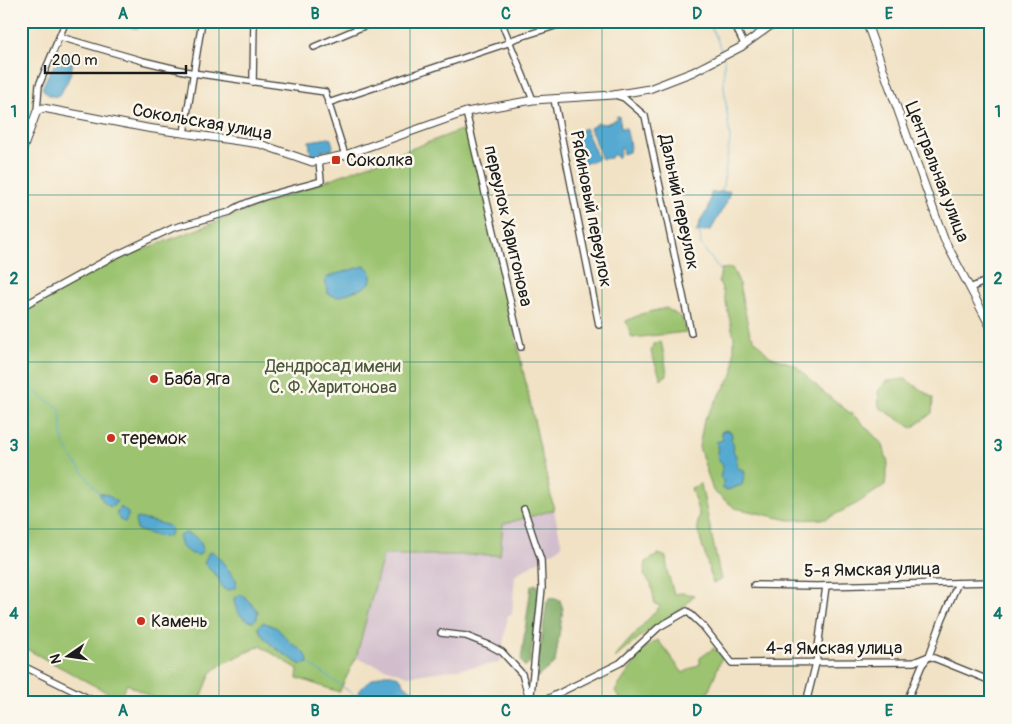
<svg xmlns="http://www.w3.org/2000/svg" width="1012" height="724" viewBox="0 0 1012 724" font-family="Pangolin,sans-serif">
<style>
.industrial{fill:#d1bdcc}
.green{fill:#9bc36f;stroke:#5c7046}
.forest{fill:#7ca962;stroke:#4c623f}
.water{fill:#56aad2;stroke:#396377}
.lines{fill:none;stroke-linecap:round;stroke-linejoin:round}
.stream{stroke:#56aad2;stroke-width:1}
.minor-casing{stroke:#3c3a35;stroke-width:8}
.tertiary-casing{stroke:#3c3a35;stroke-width:9}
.minor{stroke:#fff;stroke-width:5.5}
.tertiary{stroke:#fff;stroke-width:7}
.grid{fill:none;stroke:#0f766e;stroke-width:1;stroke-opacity:0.55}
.poi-dot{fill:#c8321e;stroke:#fbf7ec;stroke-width:2}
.labels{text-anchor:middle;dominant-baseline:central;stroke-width:5;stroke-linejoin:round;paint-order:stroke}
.street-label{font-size:18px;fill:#1c1c1c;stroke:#fbf7ec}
.poi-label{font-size:18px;fill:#1c1c1c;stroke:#fbf7ec;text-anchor:start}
.park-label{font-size:18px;fill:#485639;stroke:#fbf7ec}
.neatline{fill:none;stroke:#0f766e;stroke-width:2}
.grid-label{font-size:16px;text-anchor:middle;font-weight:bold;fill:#0f766e}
</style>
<rect width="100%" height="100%" fill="#fbf7ec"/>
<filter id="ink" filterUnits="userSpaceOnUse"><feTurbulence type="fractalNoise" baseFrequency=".02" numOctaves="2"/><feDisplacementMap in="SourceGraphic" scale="10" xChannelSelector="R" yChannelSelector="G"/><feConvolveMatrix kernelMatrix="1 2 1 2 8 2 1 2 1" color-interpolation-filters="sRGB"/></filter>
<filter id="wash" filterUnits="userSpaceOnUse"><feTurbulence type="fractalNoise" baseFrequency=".0096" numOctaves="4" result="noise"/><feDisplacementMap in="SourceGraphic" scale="20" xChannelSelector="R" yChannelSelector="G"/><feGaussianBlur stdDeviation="1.12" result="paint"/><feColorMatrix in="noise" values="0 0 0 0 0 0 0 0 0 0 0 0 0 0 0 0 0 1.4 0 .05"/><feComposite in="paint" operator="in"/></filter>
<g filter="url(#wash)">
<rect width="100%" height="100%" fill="#f1e2c5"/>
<polygon class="industrial" points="554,510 562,546 515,575 512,615 508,615 500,663 408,676 356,658 382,555 500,555 503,524"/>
<g class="green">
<polygon points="469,127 554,510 503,524 500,555 383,555 356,658 339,692 297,678 298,669 260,646 222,664 211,673 199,703 162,703 127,684 119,699 21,646 21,308 110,262"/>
<polygon points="732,268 738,280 750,334 769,356 795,365 822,391 859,420 883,445 888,463 885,485 856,504 826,519 789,520 735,508 713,491 699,447 704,420 734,372 734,337 724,295 719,281 721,269"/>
<polygon points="666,308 682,318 686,332 632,338 626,321 641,314"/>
<polygon points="661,341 665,360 667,375 661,379 651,352 653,344"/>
<polygon points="905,379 933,398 932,413 912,428 879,407 878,391 887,381"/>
<polygon points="701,484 721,580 713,583 697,527 699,514 691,488"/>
<polygon points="659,554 666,557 668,574 674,594 682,593 694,595 684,607 640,637 615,658 615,656 660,606 655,604 651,584 644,575 646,562"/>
<polygon points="658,640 683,673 700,664 700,658 714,648 722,657 704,703 623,703 615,691 645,647"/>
</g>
<g class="forest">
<polygon points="536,584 540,589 530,662 527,666 524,666 521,660 531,586"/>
<polygon points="550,598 560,600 563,609 555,663 536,678 547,601"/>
</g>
<g class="water">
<polygon points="121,21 145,21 138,29 126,26"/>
<path d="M62 53 71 56C76 68 66 85 59 96 52 98 47 95 42 88L48 75Z"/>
<polygon points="617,116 619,116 621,128 626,128 630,145 629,152 623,154 622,148 621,147 619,157 617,157 613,154 611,158 602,159 590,128 598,123 606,124 616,119"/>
<polygon points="585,128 598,158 597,160 582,164 574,133"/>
<polygon points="329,138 331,139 333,146 332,150 321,151 318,155 311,156 309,141"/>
<polygon points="730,191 726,203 711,230 696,232 702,217 708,210 711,193"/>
<path d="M365 266C372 271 372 275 370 283L363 288 337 297 328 294 325 279 332 275Z"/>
<path d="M726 430 731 432 732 436 731 439 734 447 733 451 736 456 737 468 744 470 745 473 742 485 728 490 723 489V480L720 477 723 465C713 458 720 451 716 442L723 440 721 432Z"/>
<path d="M99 493 108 495 117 502 112 507C105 506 101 499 99 493Z"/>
<polygon points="121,507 128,513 128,516 125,522 121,521 116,514"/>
<polygon points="138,518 167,525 171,528 171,532 169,536 164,537 157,536 137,530 135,520"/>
<path d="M186 533C195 535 202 541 203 550L199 555C190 555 177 547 179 536Z"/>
<path d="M209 552H213C222 560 229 571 237 581L235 588C232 589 227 592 224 589 220 587 222 585 220 582 217 574 209 570 204 563Z"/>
<path d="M239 595H243L258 611 257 618 253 622C241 619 234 610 234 598Z"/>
<path d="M263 622 277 628 291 643 300 649 307 656 308 663 301 665C285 654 267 646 258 628Z"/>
<path d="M384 674H392L400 678 405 686 414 691 426 703H354C359 687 369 679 384 674Z"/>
</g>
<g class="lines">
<g class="stream">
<polyline points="707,21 716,36 722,53"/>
<polyline points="722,192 730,139 724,87 724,59"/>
<polyline points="700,232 701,245 721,271"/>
<polyline points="21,383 60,409 63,443 70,454"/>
<polyline points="71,457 99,493"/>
<polyline points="308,663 356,696"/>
</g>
</g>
</g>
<g filter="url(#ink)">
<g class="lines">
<g class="minor-casing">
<g id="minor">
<polyline points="501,21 533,100"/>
<polyline points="733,21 744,44"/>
<polyline points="60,37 143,61 193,73 325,92 345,155"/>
<polyline points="314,47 376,21"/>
<polyline points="253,82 254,21"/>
<polyline points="615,95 624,98 645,116 691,333"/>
<polyline points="554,99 599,325"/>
<polyline points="328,103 508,43 514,39 571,21"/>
<polyline points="37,111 39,85 66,21"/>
<polyline points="466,112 521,347"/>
<polyline points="21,119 32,124"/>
<polyline points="184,133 202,21"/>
<polyline points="970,288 991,279"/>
<path d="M21 307 112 257 173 228 230 212C245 199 299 188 321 181L319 161"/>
<polyline points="524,509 541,560 542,588 530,703"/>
<polyline points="754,585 817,586 991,582"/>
<polyline points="441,633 466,636 489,645 502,652 522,674 529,698"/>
<polyline points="21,665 98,703"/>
<polyline points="539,703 620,663 659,627 687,611 703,626 732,663 914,662 929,656 991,681"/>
<polyline points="806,703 816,663 826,586"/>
<polyline points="906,703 922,665 929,656 942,620 958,583"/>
</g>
</g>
<g class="tertiary-casing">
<g id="tertiary">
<polyline points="866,21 944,239 991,328"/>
<polyline points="21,154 37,111 43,108 147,128 260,144 312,162 345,155 466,112 533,100 613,95 649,89 693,72 741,47 777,21"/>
</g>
</g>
<use href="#minor" class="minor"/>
<use href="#tertiary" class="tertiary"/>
</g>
</g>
<path class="grid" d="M219 21V703M410 21V703M602 21V703M793 21V703M21 195H991M21 362H991M21 529H991"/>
<g class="poi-dot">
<rect x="331" y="155" width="10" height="10" rx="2.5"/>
<circle cx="154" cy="379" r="5"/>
<circle cx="111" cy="438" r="5"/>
<circle cx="141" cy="621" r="5"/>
</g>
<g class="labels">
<g class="street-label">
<text transform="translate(202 122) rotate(10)">Сокольская улица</text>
<text transform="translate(937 172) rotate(69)">Центральная улица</text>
<text transform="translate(679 202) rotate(78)">Дальний переулок</text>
<text transform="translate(591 209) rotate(79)">Рябиновый переулок</text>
<text transform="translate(508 226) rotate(77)">переулок Харитонова</text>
<text transform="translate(872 570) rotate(-1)">5-я Ямская улица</text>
<text x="834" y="648">4-я Ямская улица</text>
</g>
<g class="poi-label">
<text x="346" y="160">Соколка</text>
<text x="164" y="379">Баба Яга</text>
<text x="121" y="438">теремок</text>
<text x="151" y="621">Камень</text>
</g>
<g class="park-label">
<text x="333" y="366">Дендросад имени<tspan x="333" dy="21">С. Ф. Харитонова</tspan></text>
</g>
</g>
<rect width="1012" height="724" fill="none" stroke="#fbf7ec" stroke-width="55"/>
<g transform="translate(68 656) rotate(257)" stroke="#fbf7ec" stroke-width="4" paint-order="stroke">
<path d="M0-4L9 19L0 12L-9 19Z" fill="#1c1c1c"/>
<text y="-8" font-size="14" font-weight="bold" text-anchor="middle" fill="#1c1c1c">N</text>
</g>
<path d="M45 65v8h141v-8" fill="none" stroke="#1c1c1c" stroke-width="2.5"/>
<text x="52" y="65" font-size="15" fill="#1c1c1c" stroke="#fbf7ec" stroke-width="4" paint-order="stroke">200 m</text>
<rect x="28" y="28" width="956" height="668" class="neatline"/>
<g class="grid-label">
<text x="123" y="19">A</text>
<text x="315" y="19">B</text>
<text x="506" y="19">C</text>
<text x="697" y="19">D</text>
<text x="889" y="19">E</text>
<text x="14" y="117">1</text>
<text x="998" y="117">1</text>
<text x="14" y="284">2</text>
<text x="998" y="284">2</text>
<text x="14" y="451">3</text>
<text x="998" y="451">3</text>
<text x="14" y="619">4</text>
<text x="998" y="619">4</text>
<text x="123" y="716">A</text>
<text x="315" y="716">B</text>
<text x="506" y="716">C</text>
<text x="697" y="716">D</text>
<text x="889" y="716">E</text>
</g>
</svg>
